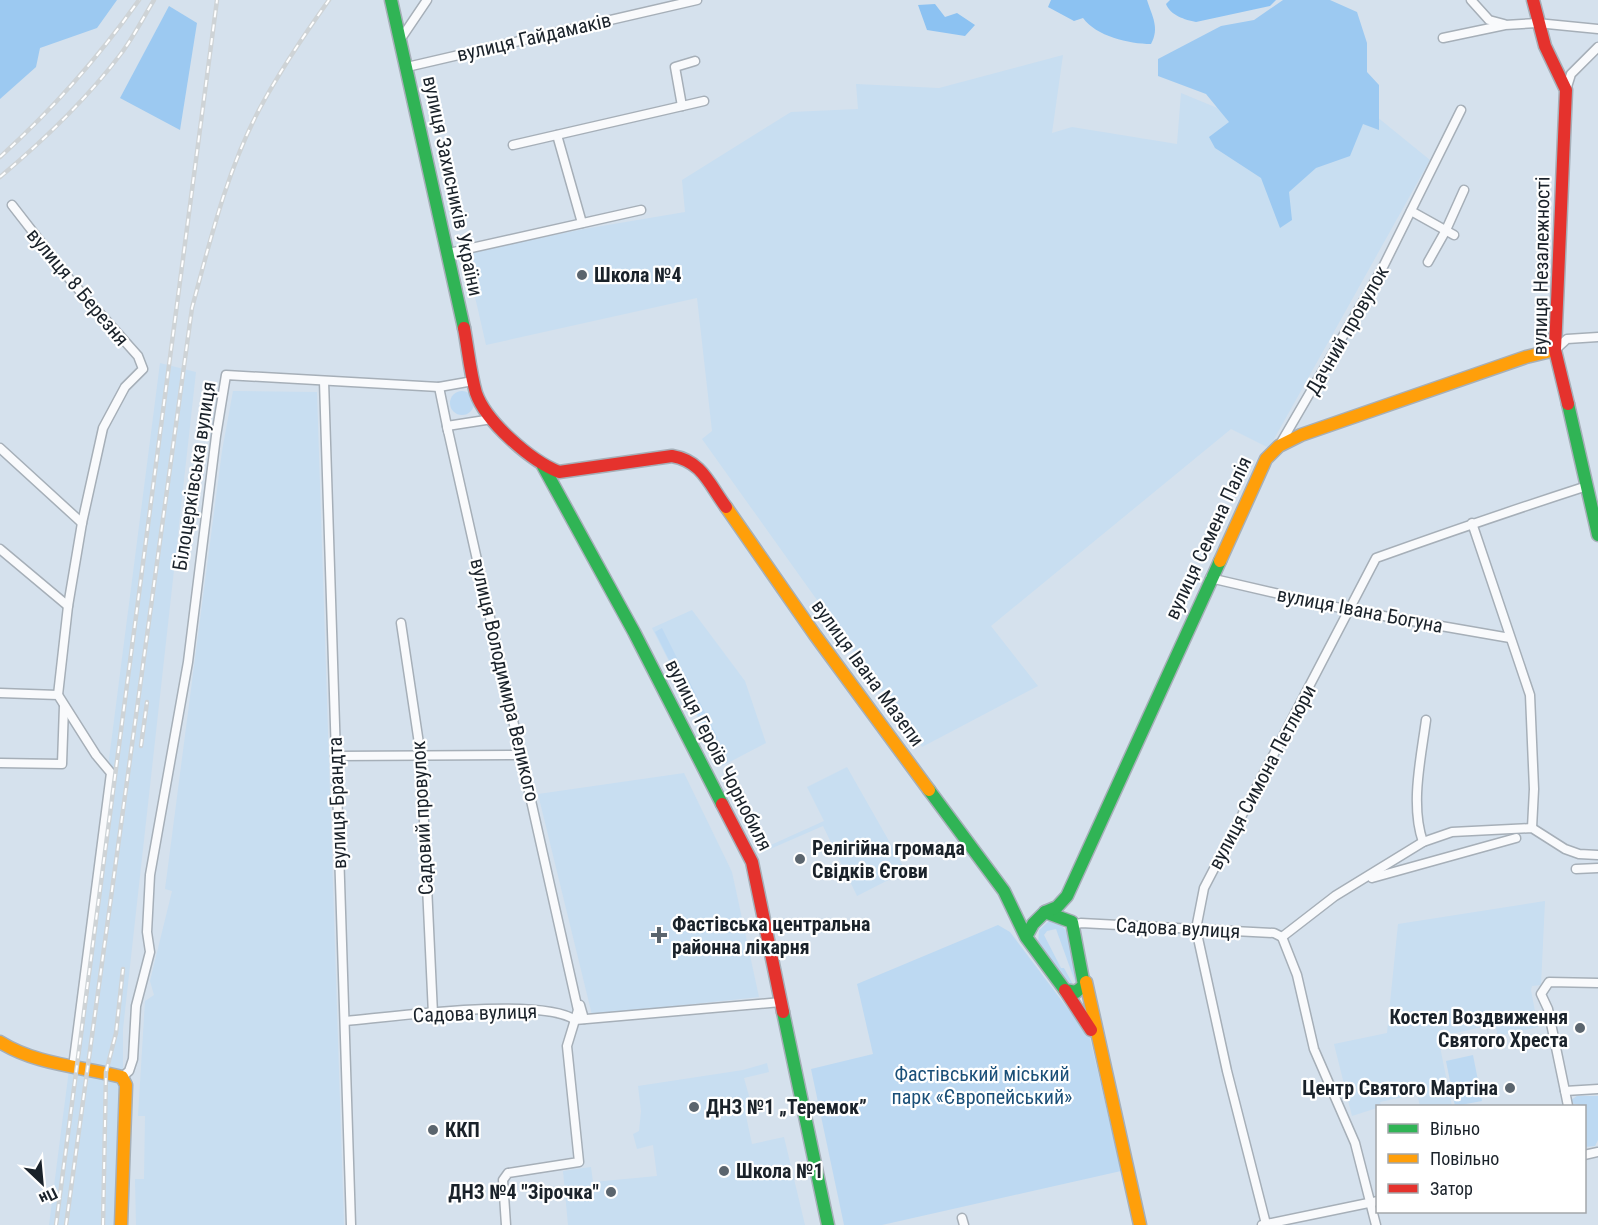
<svg xmlns="http://www.w3.org/2000/svg" width="1598" height="1225" viewBox="0 0 1598 1225" font-family="'Roboto Condensed',sans-serif">
<style>
.built{fill:#c8def1}
.green{fill:#bdd9f2}
.forest{fill:#9cc9f1}
.water{fill:#8cc2f2}
.lines{fill:none;stroke-linecap:round;stroke-linejoin:round}
.street-casing{stroke:#a6afb8;stroke-width:11}
.fast-casing{stroke:#a6afb8;stroke-width:15}
.slow-casing{stroke:#a6afb8;stroke-width:15}
.jam-casing{stroke:#a6afb8;stroke-width:15}
.street{stroke:#f9fafc;stroke-width:8}
.fast{stroke:#30b455;stroke-width:12}
.slow{stroke:#ff9f0a;stroke-width:12}
.jam{stroke:#e5322d;stroke-width:12}
.rail-casing{stroke:#ced3d6;stroke-width:4.5}
.rail{stroke:#fff;stroke-width:2;stroke-dasharray:7;stroke-linecap:butt}
.poi-dot{fill:#5b656e;stroke:#fff;stroke-width:2}
.labels{text-anchor:middle;dominant-baseline:central;stroke-width:4.5;stroke-linejoin:round;paint-order:stroke}
.street-label{font-size:20px;fill:#1a222a;stroke:#fff}
.poi-label{font-size:20px;font-weight:bold;fill:#1a222a;stroke:#fff;text-anchor:start}
.park-label{font-size:20px;fill:#1a4f78;stroke:#fff}
</style>
<rect width="100%" height="100%" fill="#d5e1ed"/>
<g class="built">
<polygon points="1063,55 1052,133 1072,127 1177,144 1181,93 1232,114 1371,112 1430,160 1269,448 1231,429 991,626 1038,686 922,747 702,439 712,431 697,298 486,345 465,253 584,229 685,212 682,180 791,112 858,109 856,84 939,88"/>
<polygon points="160,363 196,372 123,1029 123,1225 49,1225"/>
<polygon points="233,391 317,392 344,1225 136,1225 135,1179 144,1179 145,1116 138,1116 145,1001 154,995 150,981 172,891 165,889 222,451"/>
<polygon points="692,610 745,681 766,743 722,766 652,628"/>
<polygon points="847,767 906,871 857,896 823,826 761,853 760,850 824,821 807,787"/>
<polygon points="684,773 732,872 759,997 592,1015 538,794"/>
<polygon points="1545,901 1541,985 1532,986 1531,990 1538,1027 1498,1036 1495,1024 1438,1037 1452,1106 1420,1106 1417,1094 1380,1102 1381,1106 1377,1108 1352,1116 1334,1044 1387,1033 1398,924"/>
<polygon points="767,1063 769,1072 744,1078 751,1103 745,1111 752,1144 784,1137 805,1225 568,1225 563,1171 591,1167 593,1182 657,1176 653,1145 637,1149 633,1134 639,1131 641,1111 638,1086 743,1070"/>
</g>
<g class="green">
<circle cx="462" cy="403" r="12"/>
<polygon points="662,628 677,658 670,662 655,632"/>
<polygon points="686,675 718,738 711,741 679,678"/>
<path d="M1049 921C1075 922 1075 962 1080 981L1077 987 1056 929 1047 931 1044 935 1061 968H1064L1075 988 1071 989 1038 944 1039 930Z"/>
<polygon points="998,925 1010,932 1090,1038 1121,1171 882,1225 844,1225 811,1069 873,1054 857,984"/>
<polygon points="1473,1055 1482,1101 1455,1106 1446,1061"/>
<polygon points="1577,1096 1598,1096 1598,1140 1595,1146 1585,1147 1584,1106 1571,1103 1571,1100"/>
</g>
<g class="forest">
<polygon points="0,0 117,0 97,28 40,48 36,67 0,99"/>
<polygon points="1283,0 1330,0 1357,12 1367,43 1367,72 1379,85 1379,130 1363,124 1350,156 1316,168 1289,192 1292,220 1280,228 1261,178 1215,148 1209,137 1229,122 1206,94 1158,76 1158,59 1221,26 1254,20"/>
<polygon points="169,6 197,23 180,130 120,98"/>
</g>
<g class="water">
<path d="M1051 0H1147C1152 16 1160 28 1151 44 1129 44 1096 36 1083 18L1074 21 1048 7Z"/>
<path d="M1170 0H1276L1270 6 1196 22C1185 20 1170 15 1166 4Z"/>
<polygon points="935,4 945,17 957,13 975,25 965,36 927,30 918,5"/>
</g>
<g class="lines">
<g class="street-casing">
<g id="street">
<polyline points="1471,0 1489,20 1504,24"/>
<polyline points="1443,38 1505,25 1537,23 1598,29"/>
<polyline points="400,40 427,0"/>
<polyline points="407,67 697,0"/>
<polyline points="1566,90 1571,74 1598,47"/>
<polyline points="682,106 675,67 695,61"/>
<polyline points="557,135 582,223"/>
<polyline points="513,145 704,101"/>
<polyline points="12,205 71,281 138,356 143,369 125,387 103,428 82,523 68,606 58,695"/>
<polyline points="1411,211 1454,235"/>
<polyline points="449,253 641,210"/>
<polyline points="1428,262 1446,230 1464,190"/>
<polyline points="1555,350 1567,339 1598,337"/>
<polyline points="324,381 351,1225"/>
<polyline points="439,387 448,431"/>
<polyline points="492,419 447,426 578,1010 567,1046 579,1162 508,1173 503,1180 506,1225"/>
<polyline points="1279,446 1382,269 1461,110"/>
<polyline points="0,448 82,523"/>
<polyline points="1472,523 1530,695 1534,789 1532,828"/>
<polyline points="0,549 68,606"/>
<polyline points="1210,578 1349,610 1510,638"/>
<polyline points="401,623 421,757 433,1014"/>
<polyline points="0,693 58,695 96,755 111,773 73,1067"/>
<polyline points="335,756 522,755"/>
<polyline points="0,763 62,764 64,706"/>
<path d="M1423 842C1410 805 1421 758 1426 720"/>
<polyline points="1576,869 1598,868"/>
<polyline points="1372,878 1516,838"/>
<polyline points="1073,925 1081,923 1274,933 1282,937"/>
<polyline points="1282,937 1335,896 1423,842 1452,832 1532,828 1565,849 1579,854 1598,855"/>
<polyline points="1282,937 1297,975 1314,1049 1355,1143 1376,1225"/>
<polyline points="580,1005 584,1019"/>
<path d="M346 1021C391 1017 541 996 575 1020L781 1002"/>
<polyline points="122,1077 129,1071 133,1059 136,1006 150,952 147,932 150,875 188,662 216,436 226,375 439,387 473,381"/>
<polyline points="1565,1091 1548,1009 1541,994 1549,982 1598,983"/>
<polyline points="1568,1106 1565,1091 1598,1089"/>
<polyline points="1584,1155 1598,1152"/>
<polyline points="962,1218 964,1225"/>
<path d="M1266 1224 1227 1071 1196 929 1204 888 1376 558C1446 533 1516 509 1587 486"/>
<polyline points="1262,1225 1378,1201"/>
</g>
</g>
<g class="fast-casing">
<g id="fast">
<polyline points="391,0 464,328"/>
<polyline points="1568,404 1598,535"/>
<polyline points="543,466 634,632 722,804"/>
<polyline points="929,790 1004,891 1026,937 1065,990 1076,992 1084,985 1072,922 1045,912 1033,924 1026,937"/>
<polyline points="1045,912 1057,907 1067,896 1220,561"/>
<polyline points="783,1012 828,1225"/>
</g>
</g>
<g class="slow-casing">
<g id="slow">
<polyline points="726,507 815,635 929,790"/>
<polyline points="1220,561 1266,459 1279,446 1301,435 1526,357 1555,350"/>
<polyline points="1086,982 1140,1225"/>
<path d="M0 1042C37 1065 80 1066 122 1077L126 1085 121 1225"/>
</g>
</g>
<g class="jam-casing">
<g id="jam">
<polyline points="1533,0 1545,46 1566,90 1555,350 1568,404"/>
<path d="M464 328C468 349 470 372 476 393 486 422 531 461 559 472L672 456C702 461 709 484 726 507"/>
<polyline points="722,804 752,862 783,1012"/>
<polyline points="1065,990 1091,1030"/>
</g>
</g>
<use href="#street" class="street"/>
<use href="#fast" class="fast"/>
<use href="#slow" class="slow"/>
<use href="#jam" class="jam"/>
<g class="rail-casing">
<g id="rail">
<path d="M0 157C53 109 98 58 139 0"/>
<path d="M0 177C44 140 85 101 120 55 133 38 143 18 154 0"/>
<polyline points="141,746 147,702"/>
<polyline points="56,1225 217,0"/>
<path d="M66 1225 192 308C210 241 227 170 260 108 280 71 304 35 329 0"/>
<polyline points="103,1225 106,1072 116,1033 123,969"/>
</g>
</g>
<use href="#rail" class="rail"/>
</g>
<g class="poi-dot">
<circle cx="582" cy="275" r="6"/>
<circle cx="800" cy="859" r="6"/>
<path d="M656 926h6v6h6v6h-6v6h-6v-6h-6v-6h6z"/>
<circle cx="1580" cy="1028" r="6"/>
<circle cx="1510" cy="1088" r="6"/>
<circle cx="694" cy="1107" r="6"/>
<circle cx="433" cy="1130" r="6"/>
<circle cx="724" cy="1171" r="6"/>
<circle cx="611" cy="1192" r="6"/>
</g>
<g class="labels">
<g class="street-label">
<text transform="translate(534 37) rotate(-13)">вулиця Гайдамаків</text>
<text transform="translate(453 186) rotate(78)">вулиця Захисників України</text>
<text transform="translate(1541 266) rotate(-89)">вулиця Незалежності</text>
<text transform="translate(78 287) rotate(50)">вулиця 8 Березня</text>
<text transform="translate(1347 330) rotate(-60)">Дачний провулок</text>
<text transform="translate(194 476) rotate(-81)">Білоцерківська вулиця</text>
<text transform="translate(1208 538) rotate(-65)">вулиця Семена Палія</text>
<text transform="translate(1360 610) rotate(11)">вулиця Івана Богуна</text>
<text transform="translate(868 673) rotate(54)">вулиця Івана Мазепи</text>
<text transform="translate(505 680) rotate(77)">вулиця Володимира Великого</text>
<text transform="translate(719 755) rotate(63)">вулиця Героїв Чорнобиля</text>
<text transform="translate(1262 777) rotate(-62)">вулиця Симона Петлюри</text>
<text transform="translate(337 803) rotate(-92)">вулиця Брандта</text>
<text transform="translate(422 818) rotate(-93)">Садовий провулок</text>
<text transform="translate(1178 928) rotate(3)">Садова вулиця</text>
<text transform="translate(475 1013) rotate(-2)">Садова вулиця</text>
</g>
<g class="poi-label">
<text x="594" y="275">Школа №4</text>
<text x="812" y="848">Релігійна громада<tspan x="812" dy="23">Свідків Єгови</tspan></text>
<text x="672" y="924">Фастівська центральна<tspan x="672" dy="23">районна лікарня</tspan></text>
<text x="1568" y="1017" text-anchor="end">Костел Воздвиження<tspan x="1568" dy="23">Святого Хреста</tspan></text>
<text x="1498" y="1088" text-anchor="end">Центр Святого Мартіна</text>
<text x="706" y="1107">ДНЗ №1 „Теремок”</text>
<text x="445" y="1130">ККП</text>
<text x="736" y="1171">Школа №1</text>
<text x="599" y="1192" text-anchor="end">ДНЗ №4 "Зірочка"</text>
</g>
<g class="park-label">
<text x="982" y="1074">Фастівський міський<tspan x="982" dy="23">парк «Європейський»</tspan></text>
</g>
</g>
<rect x="1376" y="1105" width="210" height="108" fill="#ffffff" stroke="#a3a7aa" stroke-width="1.5"/>
<rect x="1388" y="1124" width="30" height="9" fill="#30b455" stroke="#a3a7aa" stroke-width="1.5"/>
<text x="1430" y="1135" font-size="18" fill="#1a222a">Вільно</text>
<rect x="1388" y="1154" width="30" height="9" fill="#ff9f0a" stroke="#a3a7aa" stroke-width="1.5"/>
<text x="1430" y="1165" font-size="18" fill="#1a222a">Повільно</text>
<rect x="1388" y="1184" width="30" height="9" fill="#e5322d" stroke="#a3a7aa" stroke-width="1.5"/>
<text x="1430" y="1195" font-size="18" fill="#1a222a">Затор</text>
<g transform="translate(42 1183) rotate(154)" stroke="#ffffff" stroke-width="4.5" paint-order="stroke">
<path d="M0-4.5L10 22L0 15L-10 22Z" fill="#1a222a"/>
<text y="-9" font-size="16" font-weight="bold" text-anchor="middle" fill="#1a222a">Пн</text>
</g>
</svg>
